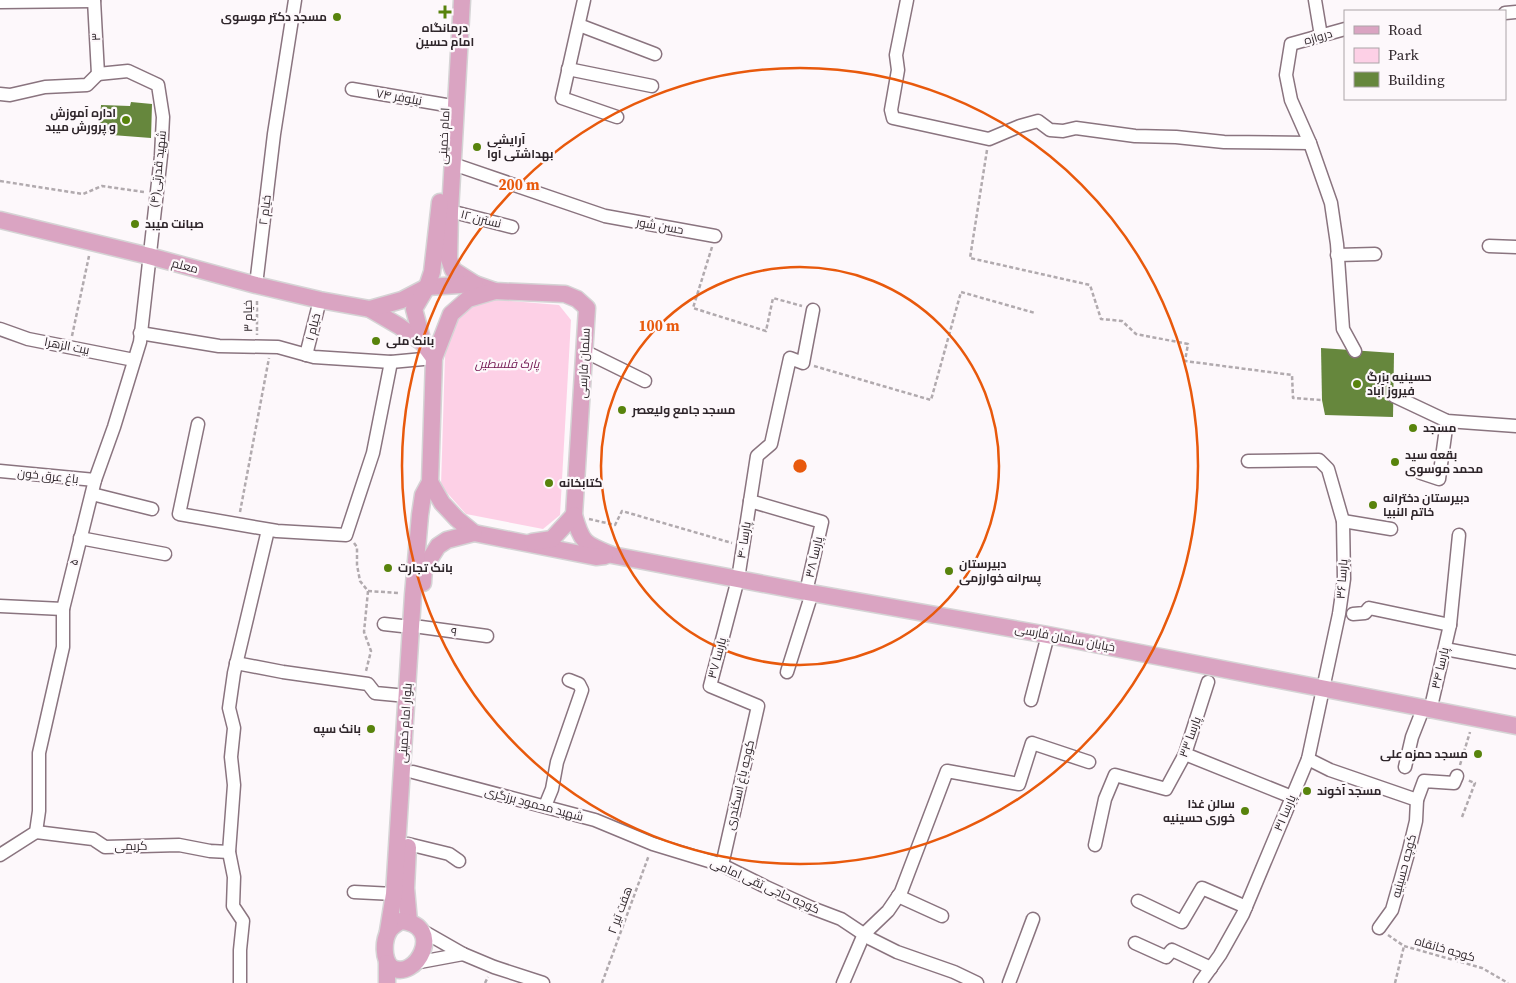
<svg xmlns="http://www.w3.org/2000/svg" width="1516" height="983" viewBox="0 0 1516 983" font-family="'Source Serif 4',Cairo,serif">
<style>
.green{fill:#fdd0e6}
.building{fill:#66873d}
.lines{fill:none;stroke-linecap:round;stroke-linejoin:round}
.minor-casing{stroke:#8a747f;stroke-width:15}
.major-casing{stroke:#d5d4d5;stroke-width:19}
.path{stroke:#b1aaae;stroke-width:2.5;stroke-dasharray:4 2.5;stroke-linecap:butt}
.minor{stroke:#fff;stroke-width:12}
.major{stroke:#daa4c2;stroke-width:16}
.ring{fill:none;stroke:#e8590c;stroke-width:2.5}
.poi-dot{fill:#58830c;stroke:#fdf8fb;stroke-width:2}
.labels{text-anchor:middle;dominant-baseline:central;stroke-width:4.5;stroke-linejoin:round;paint-order:stroke}
.poi-label{font-size:12px;font-weight:bold;fill:#2f262b;stroke:#fdf8fb;text-anchor:start}
.street-label{font-size:12px;fill:#2f262b;stroke:#fdf8fb}
.park-label{font-size:12px;font-style:italic;fill:#6f124e;stroke:#fdf8fb}
.centre{fill:#e8590c;stroke:#fdf8fb;stroke-width:2.5}
.ring-label{font-size:15px;text-anchor:middle;font-weight:bold;fill:#e8590c;stroke:#fdf8fb;stroke-width:4.5;stroke-linejoin:round;paint-order:stroke}
</style>
<rect width="100%" height="100%" fill="#fdf8fb"/>
<polygon class="green" points="474,298 559,305 571,320 560,515 543,529 466,514 441,486 445,355 456,316"/>
<g class="building">
<polygon points="131,102 152,104 151,138 99,134 101,105 130,106"/>
<polygon points="1321,348 1394,353 1393,417 1325,415 1322,400"/>
</g>
<g class="lines">
<g class="minor-casing">
<g id="minor">
<polyline points="94,0 98,74"/>
<polyline points="584,0 562,98 617,117"/>
<polyline points="907,0 896,55 898,70 891,110 893,118 989,139 1020,126 1038,121 1050,130 1063,131 1076,128 1135,136 1176,137 1224,142 1310,143"/>
<polyline points="1315,0 1321,36"/>
<polyline points="0,2 94,1"/>
<polyline points="1505,13 1516,12"/>
<polyline points="579,25 655,54"/>
<polyline points="1345,29 1291,44 1286,75 1291,100 1310,143 1331,203 1337,244 1343,329 1355,351"/>
<polyline points="568,69 652,86"/>
<polyline points="352,89 446,105"/>
<polyline points="0,94 10,95 45,87 87,85 98,74"/>
<polyline points="453,164 605,216 715,236"/>
<polyline points="450,211 512,227"/>
<polyline points="1489,246 1516,247"/>
<polyline points="1337,255 1375,254"/>
<polyline points="256,285 274,134 295,0"/>
<polyline points="0,329 28,339 134,360"/>
<polyline points="140,333 219,346 278,347 314,357 391,362 434,358"/>
<polyline points="584,351 645,381"/>
<polyline points="306,355 320,300"/>
<polyline points="1394,396 1447,421 1516,426"/>
<polyline points="198,424 179,514 277,531 346,535 373,453 391,362"/>
<polyline points="0,471 95,480"/>
<polyline points="1421,473 1439,479 1447,421"/>
<polyline points="92,494 152,509"/>
<polyline points="750,501 822,522 806,592"/>
<polyline points="1343,521 1391,529"/>
<polyline points="80,538 165,554"/>
<polyline points="0,606 63,609"/>
<polyline points="1353,614 1365,613 1369,608 1450,625"/>
<polyline points="384,624 411,627"/>
<polyline points="421,627 487,636"/>
<polyline points="1445,649 1516,662"/>
<polyline points="236,663 283,672 368,684 375,693 407,696"/>
<polyline points="787,672 812,593"/>
<polyline points="1031,700 1048,635"/>
<polyline points="1430,711 1450,625 1459,535"/>
<polyline points="1185,754 1292,797"/>
<polyline points="1308,759 1330,770 1417,800"/>
<polyline points="1405,767 1412,737 1423,709"/>
<polyline points="413,772 595,820 653,844 722,865 766,887 812,908 841,919 871,939 897,952 954,972 977,983"/>
<polyline points="545,806 552,789 557,762 582,690 579,684 569,680"/>
<polyline points="36,832 93,839 105,847 179,845 210,851 229,852"/>
<polyline points="408,844 449,854 459,861"/>
<polyline points="1095,845 1105,799 1115,775 1166,789 1185,754 1208,682"/>
<polyline points="0,855 36,832 39,811 39,753 63,647 63,609 95,480 114,427 140,342 161,156 163,117 158,85 128,71 98,74"/>
<polyline points="722,865 758,706 710,686 738,579 757,456 771,444 790,358 803,363 813,310"/>
<polyline points="354,892 394,894"/>
<polyline points="898,896 942,916"/>
<polyline points="1138,901 1182,922 1202,888 1246,907"/>
<polyline points="1379,928 1392,910 1409,850 1416,821 1417,800 1424,781 1454,783 1457,776"/>
<polyline points="421,930 463,954 494,967 543,983"/>
<polyline points="1135,943 1166,957 1172,950 1211,968"/>
<polyline points="420,962 463,954"/>
<polyline points="240,983 240,950 243,921 233,906 234,877 229,852 234,785 231,757 234,728 229,708 234,673 268,530"/>
<polyline points="843,983 864,934 888,911 901,892 947,771 1019,784 1032,743 1089,762"/>
<polyline points="1009,983 1033,919"/>
<polyline points="1200,983 1220,955 1243,914 1308,759 1339,614 1344,579 1343,521 1328,469 1319,460 1248,461"/>
</g>
</g>
<g class="major-casing">
<g id="major">
<path d="M462 0 450 211 449 259 453 270 475 284 495 291 565 294 577 299 587 308 574 515C582 544 585 544 612 555L806 592 1048 635 1516 726"/>
<polyline points="0,220 149,256 256,285 320,300 370,309 399,326 423,343 434,358"/>
<polyline points="370,309 402,300 427,287 475,284"/>
<polyline points="423,343 414,309 427,287 432,272 440,202"/>
<polyline points="430,482 442,503 457,519 474,533 596,557 605,556"/>
<polyline points="532,542 552,539 574,515"/>
<polyline points="423,583 424,568 438,546 447,540 474,533"/>
<polyline points="408,847 406,888 409,922"/>
<path d="M401 921C446 925 416 983 391 967 383 959 383 941 389 931 392 926 396 924 401 921Z"/>
<polyline points="388,931 394,894 413,595 420,515 423,495 430,482 434,358 451,314 468,299 495,291"/>
<polyline points="387,963 387,983"/>
</g>
</g>
<g class="path">
<polyline points="987,150 970,258 1090,285 1101,319 1122,321 1136,334 1188,344 1185,361 1292,375 1293,398 1322,400"/>
<polyline points="0,181 83,194 102,186 144,192"/>
<polyline points="712,247 693,308 766,331 773,298 802,306"/>
<polyline points="257,301 257,335"/>
<polyline points="72,336 89,256"/>
<polyline points="814,366 931,400 961,292 1035,313"/>
<polyline points="240,512 269,358"/>
<polyline points="589,519 615,525 622,511 732,543"/>
<polyline points="354,543 357,547 357,565 360,581 368,591 364,632 371,651 366,671"/>
<polyline points="368,591 399,593"/>
<polyline points="1460,765 1470,732"/>
<polyline points="1462,817 1475,783 1467,780"/>
<polyline points="1388,935 1404,946 1482,968 1508,983"/>
<polyline points="485,983 488,977"/>
<polyline points="602,983 649,855"/>
<polyline points="1395,983 1404,946"/>
</g>
<use href="#minor" class="minor"/>
<use href="#major" class="major"/>
</g>
<g class="ring">
<circle cx="800" cy="466" r="199"/>
<circle cx="800" cy="466" r="398"/>
</g>
<g class="poi-dot">
<path d="M442.5 4.5h5v5h5v5h-5v5h-5v-5h-5v-5h5z"/>
<circle cx="337" cy="17" r="5"/>
<circle cx="126" cy="120" r="5"/>
<circle cx="477" cy="147" r="5"/>
<circle cx="135" cy="224" r="5"/>
<circle cx="376" cy="341" r="5"/>
<circle cx="1357" cy="384" r="5"/>
<circle cx="622" cy="410" r="5"/>
<circle cx="1413" cy="428" r="5"/>
<circle cx="1395" cy="462" r="5"/>
<circle cx="549" cy="483" r="5"/>
<circle cx="1373" cy="505" r="5"/>
<circle cx="388" cy="568" r="5"/>
<circle cx="949" cy="571" r="5"/>
<circle cx="371" cy="729" r="5"/>
<circle cx="1478" cy="754" r="5"/>
<circle cx="1307" cy="791" r="5"/>
<circle cx="1245" cy="811" r="5"/>
</g>
<g class="labels">
<g class="poi-label">
<text x="327" y="17" text-anchor="end">مسجد دکتر موسوی</text>
<text x="445" y="28" text-anchor="middle">درمانگاه<tspan x="445" dy="14">امام حسین</tspan></text>
<text x="116" y="113" text-anchor="end">اداره آموزش<tspan x="116" dy="14">و پرورش میبد</tspan></text>
<text x="487" y="140">آرایشی<tspan x="487" dy="14">بهداشتی آوا</tspan></text>
<text x="145" y="224">صبانت میبد</text>
<text x="386" y="341">بانک ملی</text>
<text x="1367" y="377">حسینیه بزرگ<tspan x="1367" dy="14">فیروز آباد</tspan></text>
<text x="632" y="410">مسجد جامع ولیعصر</text>
<text x="1423" y="428">مسجد</text>
<text x="1405" y="455">بقعه سید<tspan x="1405" dy="14">محمد موسوی</tspan></text>
<text x="559" y="483">کتابخانه</text>
<text x="1383" y="498">دبیرستان دخترانه<tspan x="1383" dy="14">خاتم النبیا</tspan></text>
<text x="959" y="564">دبیرستان<tspan x="959" dy="14">پسرانه خوارزمی</tspan></text>
<text x="398" y="568">بانک تجارت</text>
<text x="361" y="729" text-anchor="end">بانک سپه</text>
<text x="1468" y="754" text-anchor="end">مسجد حمزه علی</text>
<text x="1317" y="791">مسجد آخوند</text>
<text x="1235" y="804" text-anchor="end">سالن غذا<tspan x="1235" dy="14">خوری حسینیه</tspan></text>
</g>
<g class="street-label">
<text transform="translate(96 37) rotate(-93)">۳</text>
<text transform="translate(1318 37) rotate(-16)">دروازه</text>
<text transform="translate(399 97) rotate(10)">نیلوفر ۷۴</text>
<text transform="translate(444 136) rotate(-87)">امام خمینی</text>
<text transform="translate(158 169) rotate(-84)">شهید قدرتی(۴)</text>
<text transform="translate(265 210) rotate(-83)">خیام ۲</text>
<text transform="translate(481 219) rotate(14)">نسترن ۱۲</text>
<text transform="translate(660 226) rotate(10)">حسن شور</text>
<text transform="translate(185 266) rotate(15)">معلم</text>
<text transform="translate(248 316) rotate(-91)">خیام ۳</text>
<text transform="translate(313 327) rotate(-75)">خیام ۱</text>
<text transform="translate(67 346) rotate(11)">بیت الزهرا</text>
<text transform="translate(584 363) rotate(-87)">سلمان فارسی</text>
<text transform="translate(48 476) rotate(6)">باغ عرق خون</text>
<text transform="translate(744 540) rotate(-81)">پارسا ۴۰</text>
<text transform="translate(814 557) rotate(-77)">پارسا ۳۸</text>
<text transform="translate(74 562) rotate(-76)">۵</text>
<text transform="translate(1342 579) rotate(-86)">پارسا ۳۶</text>
<text transform="translate(454 632) rotate(8)">۹</text>
<text transform="translate(1065 638) rotate(11)">خیابان سلمان فارسی</text>
<text transform="translate(717 658) rotate(-75)">پارسا ۳۷</text>
<text transform="translate(1440 668) rotate(-77)">پارسا ۳۴</text>
<text transform="translate(405 723) rotate(-86)">بلوار امام خمینی</text>
<text transform="translate(1190 737) rotate(-70)">پارسا ۳۳</text>
<text transform="translate(740 785) rotate(-77)">کوچه باغ اسکندری</text>
<text transform="translate(534 804) rotate(15)">شهید محمود برزگری</text>
<text transform="translate(1285 813) rotate(-67)">پارسا ۳۱</text>
<text transform="translate(131 846) rotate(-1)">کریمی</text>
<text transform="translate(1404 866) rotate(-75)">کوچه حسینیه</text>
<text transform="translate(765 886) rotate(24)">کوچه حاجی تقی امامی</text>
<text transform="translate(620 910) rotate(-70)">هفت تیر ۲</text>
<text transform="translate(1445 949) rotate(16)">کوچه خانقاه</text>
</g>
<g class="park-label">
<text x="507" y="364">پارک فلسطین</text>
</g>
</g>
<circle cx="800" cy="466" r="8" class="centre"/>
<g class="ring-label">
<text x="519" y="190">200 m</text>
<text x="659" y="331">100 m</text>
</g>
<rect x="1344" y="10" width="162" height="90" fill="#fdf8fb" stroke="#aba4a8"/>
<rect x="1354" y="26" width="25" height="8" fill="#daa4c2" stroke="#aba4a8"/>
<text x="1388" y="35" font-size="15" fill="#2f262b">Road</text>
<rect x="1354" y="48" width="25" height="15" fill="#fdd0e6" stroke="#aba4a8"/>
<text x="1388" y="60" font-size="15" fill="#2f262b">Park</text>
<rect x="1354" y="72" width="25" height="15" fill="#66873d" stroke="#aba4a8"/>
<text x="1388" y="85" font-size="15" fill="#2f262b">Building</text>
</svg>
